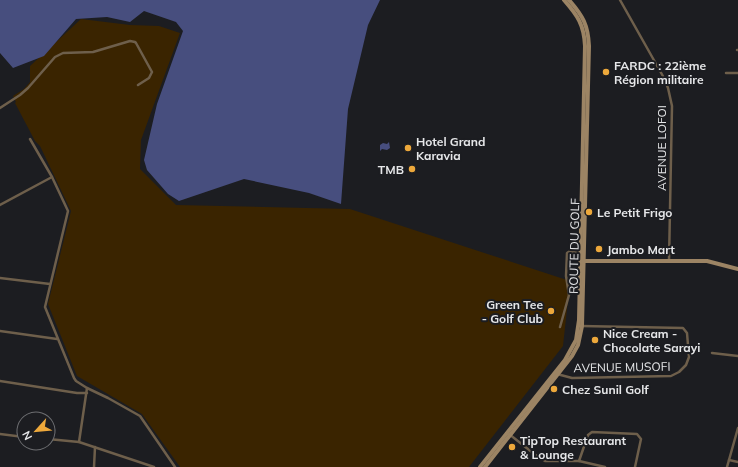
<svg xmlns="http://www.w3.org/2000/svg" width="738" height="467" viewBox="0 0 738 467" font-family="Mulish,sans-serif">
<style>
.green{fill:#3a2400}
.water{fill:#474e7e}
.lines{fill:none;stroke-linecap:round;stroke-linejoin:round}
.street{stroke:#6e5f4b;stroke-width:2.5}
.secondary{stroke:#9c8464;stroke-width:4}
.poi-dot{fill:#eda83b;stroke:#1c1d21;stroke-width:1.5}
.labels{text-anchor:middle;dominant-baseline:central;stroke-width:4;stroke-linejoin:round;paint-order:stroke}
.poi-label{font-size:12px;font-weight:bold;fill:#e6e7e9;stroke:#1c1d21;text-anchor:start}
.street-label{font-size:12px;fill:#e6e7e9;stroke:#1c1d21}
</style>
<rect width="100%" height="100%" fill="#1c1d21"/>
<polygon class="green" points="81,19 130,25 159,26 180,33 141,140 140,169 176,205 350,209 570,281 563,346 469,467 180,467 142,414 77,376 48,304 71,211 40,146 35,141 15,103 16,102 13,96 24,89 30,82 30,66"/>
<g class="water">
<polygon points="0,0 380,0 368,25 348,109 341,204 309,193 244,179 179,201 168,194 147,170 144,160 157,104 183,31 176,22 144,11 130,22 107,17 76,19 44,56 13,68 0,53"/>
<polygon points="389,142 390,148 387,150 382,149 380,151 380,145 383,143 387,144"/>
</g>
<g class="lines">
<g class="street">
<polyline points="620,0 664,78 668,88 672,106 669,261"/>
<polyline points="737,50 738,50"/>
<polyline points="726,73 738,73"/>
<polyline points="0,108 20,95 28,88 55,57 63,53 93,52 130,41 135,42 136,43 152,72 149,78 138,85"/>
<polyline points="30,139 52,177 68,211 45,307 74,378 76,381 87,388 108,398 140,416 175,467"/>
<polyline points="0,205 52,177"/>
<polyline points="0,278 50,284"/>
<polyline points="560,327 569,295 566,276 567,253 570,251 581,254"/>
<polyline points="0,331 57,339"/>
<polyline points="712,353 738,356"/>
<polyline points="557,374 572,378 671,376 679,372 686,365 689,357 687,333 683,328 581,326"/>
<polyline points="0,381 77,393 87,393"/>
<polyline points="0,434 24,437"/>
<polyline points="509,434 538,457 545,461 579,461 605,467"/>
<polyline points="48,439 79,442 154,467"/>
<polyline points="79,442 87,388"/>
<polyline points="729,460 738,462"/>
<polyline points="579,461 588,435 592,432 637,434 641,439 635,467"/>
<polyline points="94,467 95,447"/>
<polyline points="727,467 738,428"/>
</g>
<g class="secondary">
<polyline points="582,261 707,261 738,269"/>
<path d="M480 467 565 360 576 340 579 320 585 46C584 25 578 16 564 0"/>
<path d="M485 467 572 356 578 345 582 326 589 46C588 25 583 16 569 0"/>
</g>
</g>
<g class="poi-dot">
<circle cx="606" cy="72" r="4"/>
<circle cx="408" cy="148" r="4"/>
<circle cx="412" cy="169" r="4"/>
<circle cx="589" cy="212" r="4"/>
<circle cx="599" cy="249" r="4"/>
<circle cx="551" cy="311" r="4"/>
<circle cx="595" cy="340" r="4"/>
<circle cx="554" cy="389" r="4"/>
<circle cx="512" cy="447" r="4"/>
</g>
<g class="labels">
<g class="poi-label">
<text x="614" y="65">FARDC : 22ième<tspan x="614" dy="14">Région militaire</tspan></text>
<text x="416" y="141">Hotel Grand<tspan x="416" dy="14">Karavia</tspan></text>
<text x="404" y="169" text-anchor="end">TMB</text>
<text x="597" y="212">Le Petit Frigo</text>
<text x="607" y="249">Jambo Mart</text>
<text x="543" y="304" text-anchor="end">Green Tee<tspan x="543" dy="14">- Golf Club</tspan></text>
<text x="603" y="333">Nice Cream -<tspan x="603" dy="14">Chocolate Sarayi</tspan></text>
<text x="562" y="389">Chez Sunil Golf</text>
<text x="520" y="440">TipTop Restaurant<tspan x="520" dy="14">&amp; Lounge</tspan></text>
</g>
<g class="street-label">
<text transform="translate(661 148) rotate(-90)">AVENUE LOFOI</text>
<text transform="translate(574 246) rotate(-89)">ROUTE DU GOLF</text>
<text transform="translate(622 367) rotate(-1)">AVENUE MUSOFI</text>
</g>
</g>
<g transform="translate(36 431) rotate(243)"><circle r="19" fill="#1c1d21" stroke="#6d6e71"/>
<path d="M0-3L7 15L0 10L-7 15Z" fill="#eda83b"/>
<text y="-6" font-size="11" font-weight="bold" text-anchor="middle" fill="#e6e7e9">N</text>
</g>
</svg>
